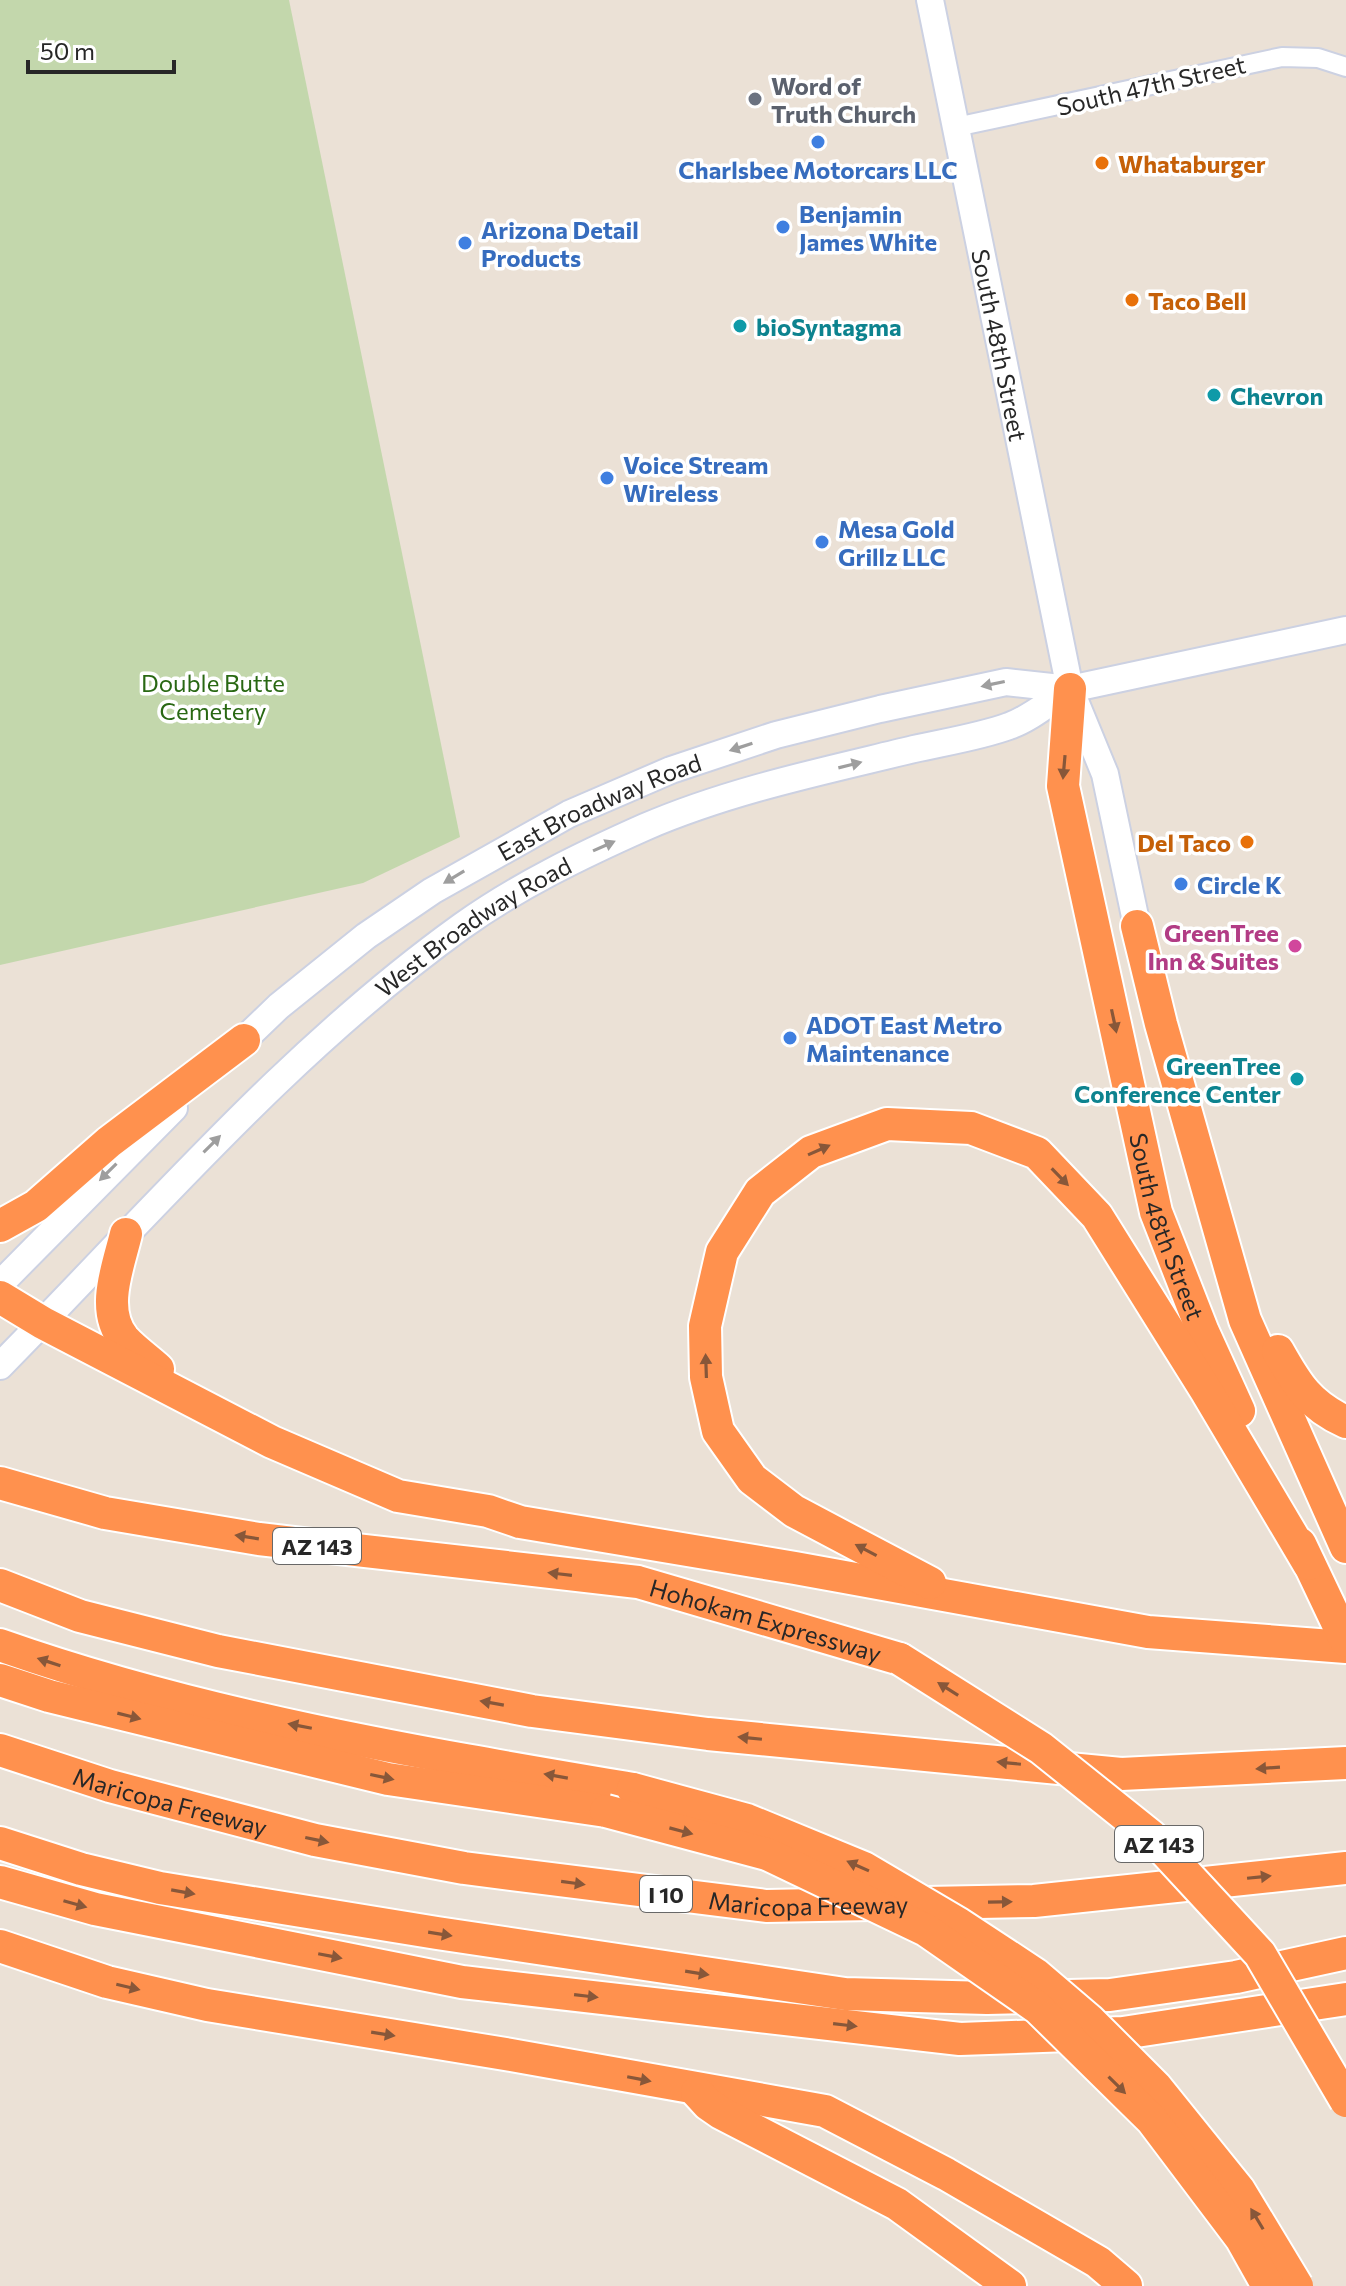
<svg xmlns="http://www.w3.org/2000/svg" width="1346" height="2286" viewBox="0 0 1346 2286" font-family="Commissioner,sans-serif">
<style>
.cemetery{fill:#c3d7ac}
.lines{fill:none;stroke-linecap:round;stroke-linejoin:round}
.minor-casing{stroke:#ccd1e2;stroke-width:22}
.secondary-casing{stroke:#ccd1e2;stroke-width:30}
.motorway-casing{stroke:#fff;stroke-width:36}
.minor{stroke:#fff;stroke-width:18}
.secondary{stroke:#fff;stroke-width:26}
.motorway{stroke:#ff914e;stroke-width:32}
.motorway-bridge-casing{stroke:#fff;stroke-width:36;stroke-linecap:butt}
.motorway-bridge{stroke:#ff914e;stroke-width:32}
.oneway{fill:#9e9e9e}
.oneway2{fill:#885739}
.worship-dot{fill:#6b7280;stroke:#fff;stroke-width:3}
.shop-dot{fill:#3f7fe0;stroke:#fff;stroke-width:3}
.food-dot{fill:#e8710a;stroke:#fff;stroke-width:3}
.culture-dot{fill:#0f9aa8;stroke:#fff;stroke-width:3}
.hotel-dot{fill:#d1479c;stroke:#fff;stroke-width:3}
.labels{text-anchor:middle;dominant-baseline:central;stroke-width:7;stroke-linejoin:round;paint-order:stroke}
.shield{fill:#fff;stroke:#686868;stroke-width:2}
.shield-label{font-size:22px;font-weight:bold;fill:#272727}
.worship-label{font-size:24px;font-weight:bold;fill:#5b616d;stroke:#fff;text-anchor:start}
.street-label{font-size:24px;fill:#272727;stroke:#fff}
.food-label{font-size:24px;font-weight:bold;fill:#c56008;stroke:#fff;text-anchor:start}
.shop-label{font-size:24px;font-weight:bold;fill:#366cbe;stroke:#fff;text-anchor:start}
.culture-label{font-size:24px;font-weight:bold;fill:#0d838f;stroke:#fff;text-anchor:start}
.park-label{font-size:24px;fill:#296813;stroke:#fff}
.hotel-label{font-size:24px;font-weight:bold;fill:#b23c85;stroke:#fff;text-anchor:end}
</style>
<rect width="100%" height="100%" fill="#ebe1d6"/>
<polygon class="cemetery" points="0,0 289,0 460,837 363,883 0,965"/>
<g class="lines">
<g class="minor-casing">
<polyline id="minor" points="956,127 1282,57 1318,58 1346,67"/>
</g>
<g class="secondary-casing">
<g id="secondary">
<path id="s1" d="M930 0 1070 689 1105 774 1137 926"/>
<path id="s2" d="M231 1052 279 1006 366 936 432 891 569 814 671 770 776 735 880 709 1006 682 1070 689 1346 630"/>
<polyline points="0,1284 174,1108"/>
<path id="s3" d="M0 1366C149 1215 288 1051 462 926 518 886 582 855 645 827 731 790 824 771 914 749 945 742 979 737 1009 726 1030 719 1051 701 1070 689"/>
</g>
</g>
<g class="motorway-casing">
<g id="motorway">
<path id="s4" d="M1070 689 1063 786 1156 1212 1203 1332 1239 1411"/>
<polyline points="1137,926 1161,1024 1245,1320 1346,1547"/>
<polyline points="0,1226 36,1206 109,1142 244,1040"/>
<path d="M126 1234C118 1267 100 1310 124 1339 134 1350 147 1359 158 1369"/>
<polyline points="0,1297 43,1323 272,1442 398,1496 488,1511 520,1522 795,1568 1148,1632 1346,1647"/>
<path d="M1278 1351C1297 1385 1309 1405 1346 1422"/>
<path id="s5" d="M0 1483 105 1513 259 1539 638 1582 900 1659"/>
<polyline points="1300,1544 1346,1641"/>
<polyline points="930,1583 794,1511 752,1479 718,1431 706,1377 705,1326 722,1252 760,1192 811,1152 887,1124 971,1128 1037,1153 1097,1216 1207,1392 1309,1564"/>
<polyline points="0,1585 80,1616 218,1651 532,1711 708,1734 1121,1774 1346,1763"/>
<path d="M0 1645C204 1717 420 1753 633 1789"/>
<polyline points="0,1680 49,1696 388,1779 606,1811"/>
<path id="s6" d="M0 1750 110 1786 315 1840 464 1868 766 1906 1034 1901 1346 1868"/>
<polyline points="0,1843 81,1869 160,1888 437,1933 845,1994 987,1998 1110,1995 1236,1977 1346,1953"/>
<polyline points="0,1882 95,1909 462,1982 960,2039 1123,2033 1346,1999"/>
<polyline points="0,1946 107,1982 207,2005 511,2055 825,2111 946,2174 1098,2262 1126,2286"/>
<polyline points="697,2092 708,2104 721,2113 897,2204 1010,2286"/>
</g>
</g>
<use href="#minor" class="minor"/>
<use href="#secondary" class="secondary"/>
<use href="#motorway" class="motorway"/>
<g class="motorway-bridge-casing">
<g id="motorway-bridge">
<polyline points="900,1659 1041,1748 1151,1836 1260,1954 1346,2101"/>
<polyline points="633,1789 747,1820 864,1868 959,1924 1035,1974 1090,2021 1156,2087 1239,2190 1297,2286"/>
<polyline points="606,1811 767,1854 926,1930 1038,2008 1152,2120 1241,2238 1268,2286"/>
</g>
</g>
<use href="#motorway-bridge" class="motorway-bridge"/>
</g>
<defs><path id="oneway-solid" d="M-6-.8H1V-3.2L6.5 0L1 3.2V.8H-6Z" transform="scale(2)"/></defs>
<g class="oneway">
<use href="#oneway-solid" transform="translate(993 684) rotate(168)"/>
<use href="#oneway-solid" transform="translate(741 747) rotate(162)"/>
<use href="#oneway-solid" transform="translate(850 765) rotate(-14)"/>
<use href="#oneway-solid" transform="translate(604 846) rotate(-24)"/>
<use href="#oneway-solid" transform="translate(454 877) rotate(149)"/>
<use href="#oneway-solid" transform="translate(212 1144) rotate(-45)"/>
<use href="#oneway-solid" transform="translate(108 1172) rotate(135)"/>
</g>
<g class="oneway2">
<use href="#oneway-solid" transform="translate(1064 767) rotate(95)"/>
<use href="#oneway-solid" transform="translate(1114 1021) rotate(78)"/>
<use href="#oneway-solid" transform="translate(819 1150) rotate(-24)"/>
<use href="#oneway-solid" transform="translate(1060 1177) rotate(46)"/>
<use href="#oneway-solid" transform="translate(706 1366) rotate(-92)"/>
<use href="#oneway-solid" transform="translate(247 1537) rotate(-171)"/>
<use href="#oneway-solid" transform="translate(866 1550) rotate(-152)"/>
<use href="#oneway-solid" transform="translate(560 1574) rotate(-173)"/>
<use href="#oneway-solid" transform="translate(49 1662) rotate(-162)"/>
<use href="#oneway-solid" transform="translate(948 1689) rotate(-148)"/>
<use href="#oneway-solid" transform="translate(492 1703) rotate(-170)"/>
<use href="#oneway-solid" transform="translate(129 1716) rotate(14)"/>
<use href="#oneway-solid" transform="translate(300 1726) rotate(-169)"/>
<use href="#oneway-solid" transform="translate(750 1738) rotate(-174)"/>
<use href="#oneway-solid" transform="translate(1009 1763) rotate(-174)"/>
<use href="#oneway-solid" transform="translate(1268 1768) rotate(176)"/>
<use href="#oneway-solid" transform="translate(556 1776) rotate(-170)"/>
<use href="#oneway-solid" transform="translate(382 1777) rotate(12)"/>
<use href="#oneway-solid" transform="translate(681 1831) rotate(15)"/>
<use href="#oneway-solid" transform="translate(317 1840) rotate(12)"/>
<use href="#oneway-solid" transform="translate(858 1866) rotate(-156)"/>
<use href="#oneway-solid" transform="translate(1259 1877) rotate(-6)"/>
<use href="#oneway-solid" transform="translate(573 1883) rotate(8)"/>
<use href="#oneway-solid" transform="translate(183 1892) rotate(10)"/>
<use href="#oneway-solid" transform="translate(1000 1902) rotate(-1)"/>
<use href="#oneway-solid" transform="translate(75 1904) rotate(16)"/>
<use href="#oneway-solid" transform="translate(440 1934) rotate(9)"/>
<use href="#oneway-solid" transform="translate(330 1956) rotate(11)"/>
<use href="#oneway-solid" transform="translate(697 1973) rotate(9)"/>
<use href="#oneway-solid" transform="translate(128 1987) rotate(13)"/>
<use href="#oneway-solid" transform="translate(586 1996) rotate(7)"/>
<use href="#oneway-solid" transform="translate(845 2025) rotate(7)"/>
<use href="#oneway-solid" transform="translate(383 2034) rotate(9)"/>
<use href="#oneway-solid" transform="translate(639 2079) rotate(11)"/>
<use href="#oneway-solid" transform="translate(1117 2085) rotate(45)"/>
<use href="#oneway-solid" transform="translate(1257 2219) rotate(-121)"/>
</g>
<circle class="worship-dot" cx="755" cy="99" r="8"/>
<g class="shop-dot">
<circle cx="818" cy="142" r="8"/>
<circle cx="783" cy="227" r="8"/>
<circle cx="465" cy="243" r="8"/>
<circle cx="607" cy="478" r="8"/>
<circle cx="822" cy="542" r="8"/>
<circle cx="1181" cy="884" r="8"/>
<circle cx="790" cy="1038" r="8"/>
</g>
<g class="food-dot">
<circle cx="1102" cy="163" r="8"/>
<circle cx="1132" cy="300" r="8"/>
<circle cx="1247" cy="842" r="8"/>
</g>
<g class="culture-dot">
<circle cx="740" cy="326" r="8"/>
<circle cx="1214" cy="395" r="8"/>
<circle cx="1297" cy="1079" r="8"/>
</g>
<circle class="hotel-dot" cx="1295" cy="946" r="8"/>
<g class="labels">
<g class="shield">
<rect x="273" y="1528" width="88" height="36" rx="6"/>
<rect x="1115" y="1826" width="88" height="36" rx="6"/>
<rect x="640" y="1876" width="52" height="36" rx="6"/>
</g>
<g class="shield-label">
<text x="317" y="1546">AZ 143</text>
<text x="1159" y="1844">AZ 143</text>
<text x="666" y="1894">I 10</text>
</g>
<g class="worship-label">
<text x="771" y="85">Word of<tspan x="771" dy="28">Truth Church</tspan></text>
</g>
<g class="street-label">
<text transform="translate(1151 85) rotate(-13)">South 47th Street</text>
<text stroke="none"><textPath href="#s1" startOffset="352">South 48th Street</textPath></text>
<text stroke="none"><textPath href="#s2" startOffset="446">East Broadway Road</textPath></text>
<text stroke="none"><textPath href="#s3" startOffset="648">West Broadway Road</textPath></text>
<text stroke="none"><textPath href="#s4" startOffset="550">South 48th Street</textPath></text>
<text stroke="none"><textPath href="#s5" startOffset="780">Hohokam Expressway</textPath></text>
<text stroke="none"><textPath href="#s6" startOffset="178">Maricopa Freeway</textPath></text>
<text stroke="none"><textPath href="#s6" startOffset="826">Maricopa Freeway</textPath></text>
</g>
<g class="food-label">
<text x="1118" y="163">Whataburger</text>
<text x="1148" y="300">Taco Bell</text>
<text x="1231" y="842" text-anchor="end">Del Taco</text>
</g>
<g class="shop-label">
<text x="818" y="169" text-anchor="middle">Charlsbee Motorcars LLC</text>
<text x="799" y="213">Benjamin<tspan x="799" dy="28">James White</tspan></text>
<text x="481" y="229">Arizona Detail<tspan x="481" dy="28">Products</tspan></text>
<text x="623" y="464">Voice Stream<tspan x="623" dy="28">Wireless</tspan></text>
<text x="838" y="528">Mesa Gold<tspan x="838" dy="28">Grillz LLC</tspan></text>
<text x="1197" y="884">Circle K</text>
<text x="806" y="1024">ADOT East Metro<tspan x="806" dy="28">Maintenance</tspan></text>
</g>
<g class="culture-label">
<text x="756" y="326">bioSyntagma</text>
<text x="1230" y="395">Chevron</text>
<text x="1281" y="1065" text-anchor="end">GreenTree<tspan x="1281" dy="28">Conference Center</tspan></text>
</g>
<g class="park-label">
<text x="213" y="682">Double Butte<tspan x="213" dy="28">Cemetery</tspan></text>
</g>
<g class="hotel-label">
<text x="1279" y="932">GreenTree<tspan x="1279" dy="28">Inn &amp; Suites</tspan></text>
</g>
</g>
<path d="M28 60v12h146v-12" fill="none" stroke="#272727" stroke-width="4"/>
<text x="40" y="60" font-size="24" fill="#272727" stroke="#ffffff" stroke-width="6" paint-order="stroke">50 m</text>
</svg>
